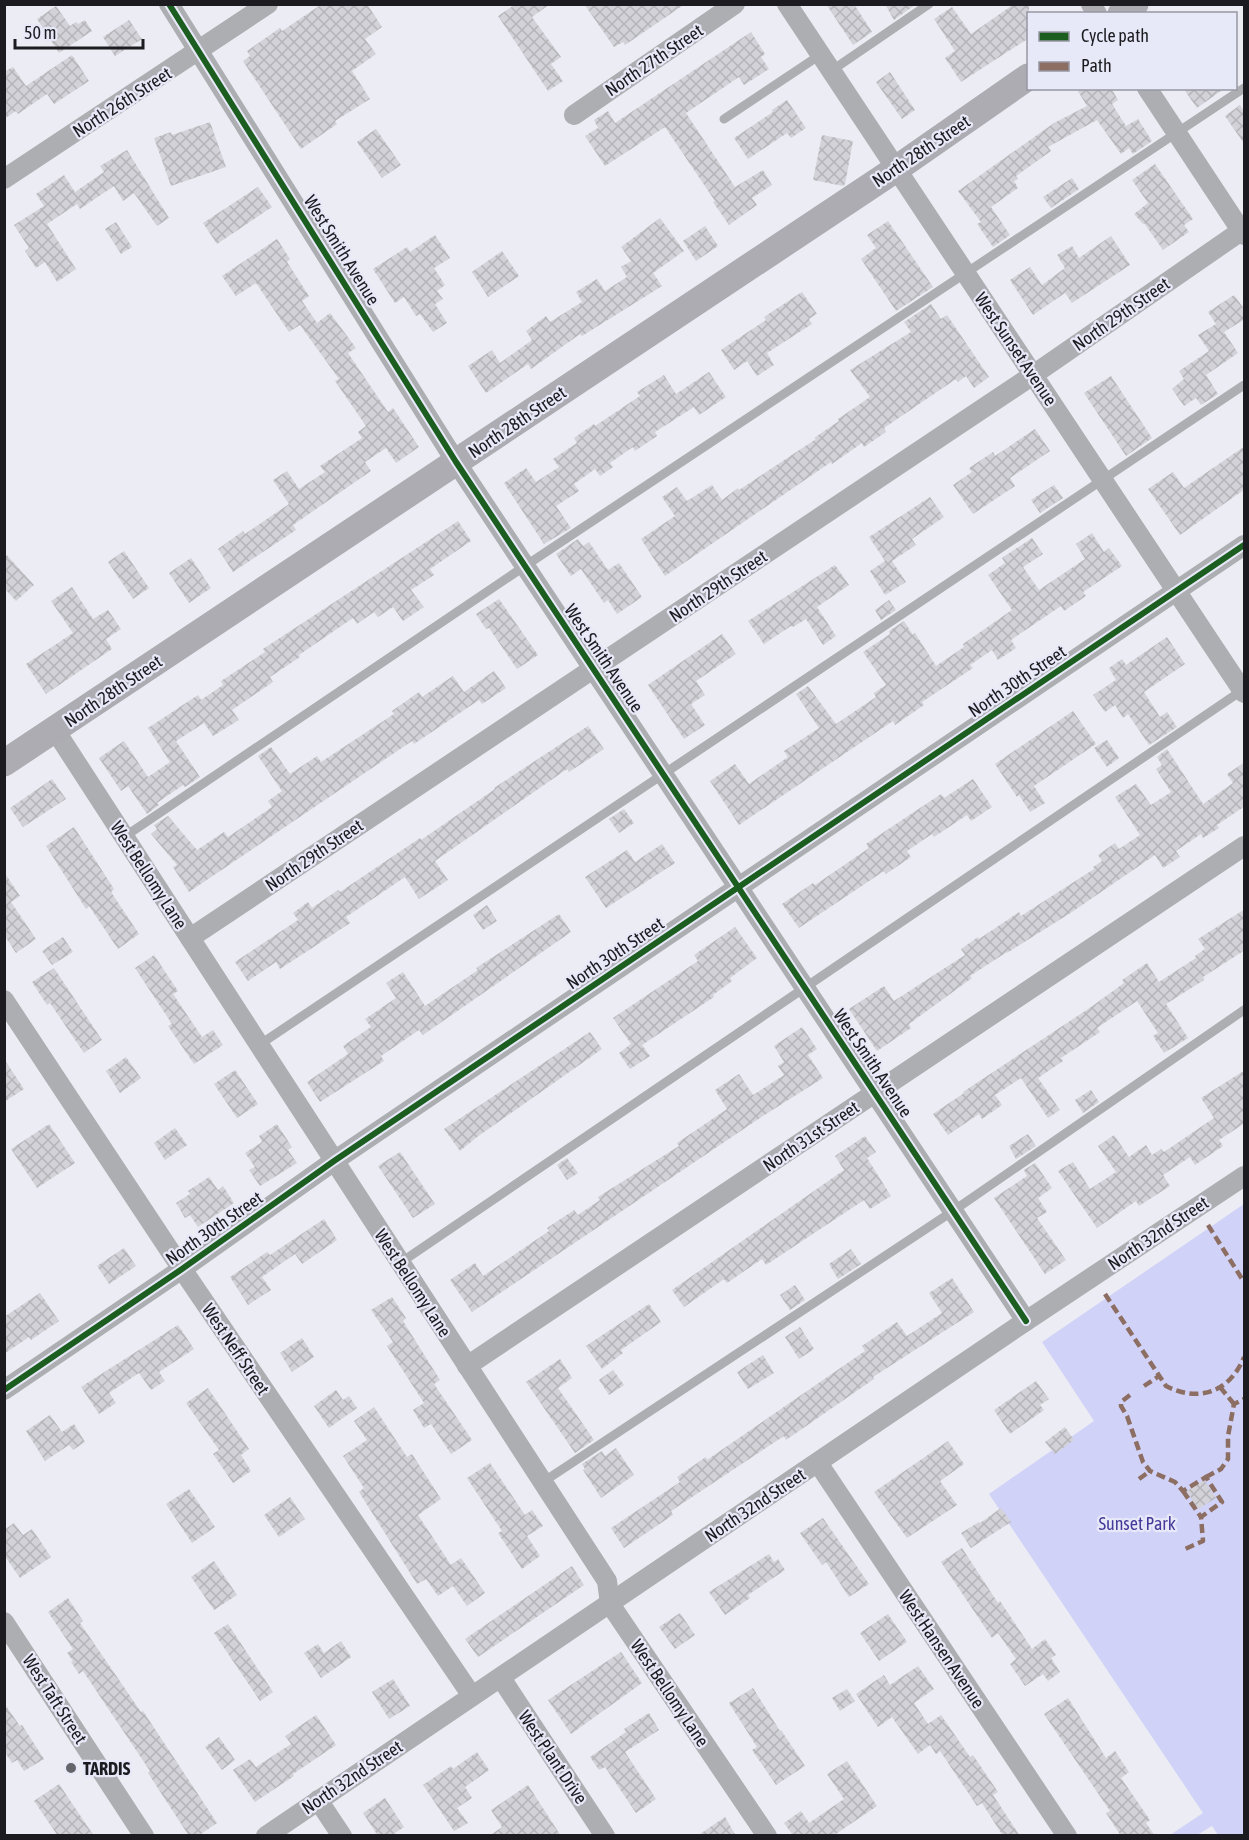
<svg xmlns="http://www.w3.org/2000/svg" width="1249" height="1840" viewBox="0 0 1249 1840" font-family="'Asap Condensed',sans-serif">
<style>
.park{fill:#d1d2f7}
.building{fill:url(#building-cross-hatch)}
.lines{fill:none;stroke-linecap:round;stroke-linejoin:round}
.lane{stroke:#adaeb2;stroke-width:9}
.street{stroke:#adaeb2;stroke-width:20}
.secondary{stroke:#acacb2;stroke-width:27}
.quiet{stroke:#8d6e63;stroke-width:4.5;stroke-dasharray:9 4.5;stroke-linecap:butt}
.cycleway-casing{stroke:#e8e9f8;stroke-width:10}
.cycleway{stroke:#1b5e20;stroke-width:6}
.poi-dot{fill:#64646a;stroke:#e8e9f8;stroke-width:2}
.labels{text-anchor:middle;dominant-baseline:central;stroke-width:4.5;stroke-linejoin:round;paint-order:stroke}
.street-label{font-size:18px;fill:#1b1b20;stroke:#e8e9f8}
.park-label{font-size:18px;fill:#463999;stroke:#e8e9f8}
.poi-label{font-size:18px;font-weight:bold;fill:#1b1b20;stroke:#e8e9f8;text-anchor:start}
</style>
<defs>
<pattern id="building-cross-hatch" width="8" height="8" patternUnits="userSpaceOnUse" patternTransform="scale(1.5)"><rect width="8" height="8" fill="#d2d2d8"/><path d="M0 0l8 8M0 8l8-8" fill="none" stroke="#b4b4b9"/></pattern>
</defs>
<rect width="100%" height="100%" fill="#ececf4"/>
<polygon class="park" points="1244,1204 1244,1835 1218,1835 1212,1826 1197,1835 1170,1835 1203,1813 989,1494 1094,1421 1042,1342"/>
<g class="building">
<polygon points="322,4 367,4 382,27 365,39 376,54 352,71 370,99 335,121 337,124 301,149 243,61 250,56 247,51 280,28 282,31"/>
<polygon points="516,4 550,4 532,17 561,57 551,64 563,81 548,91 498,16"/>
<polygon points="584,4 685,4 625,45 623,42 614,47"/>
<polygon points="826,4 854,4 872,32 853,45"/>
<polygon points="885,4 916,4 894,20"/>
<polygon points="1014,4 1029,4 1029,38 961,82 945,58 955,51 934,19 952,7 971,34"/>
<polygon points="56,6 70,26 76,22 78,24 85,20 92,31 59,53 37,19"/>
<polygon points="129,20 142,39 115,56 103,37"/>
<polygon points="751,32 765,54 761,57 769,69 744,85 739,77 686,113 735,187 763,170 772,185 752,198 757,205 729,225 713,202 715,201 665,127 605,166 585,136 598,128 594,120 608,111 615,123"/>
<polygon points="72,55 89,81 54,104 47,94 18,114 16,111 4,119 4,72 13,67 26,86"/>
<polygon points="890,72 915,110 902,119 876,82"/>
<polygon points="1076,88 1111,88 1118,100 1112,104 1126,126 1138,119 1152,141 1133,154 1129,148 1121,154 1097,120 1048,147 1051,151 1016,176 1018,179 1014,181 1018,188 991,207 1010,235 993,247 977,224 981,222 958,191 1054,123 1087,106"/>
<polygon points="1183,88 1225,88 1197,108"/>
<polygon points="787,100 806,128 791,138 787,133 748,159 734,138 773,112 772,110"/>
<polygon points="1240,105 1245,113 1245,145 1225,116"/>
<polygon points="210,122 226,167 171,186 154,138 171,132 172,135"/>
<polygon points="376,129 401,165 382,178 357,142"/>
<polygon points="822,135 853,141 845,184 843,186 813,180"/>
<polygon points="127,150 169,218 157,226 134,193 123,201 114,186 80,209 77,204 47,224 76,269 57,282 45,262 36,268 25,251 29,248 14,225 44,206 36,194 64,175 75,192 104,172 100,166"/>
<polygon points="1155,164 1193,219 1184,225 1189,232 1163,250 1144,223 1143,224 1134,214 1148,203 1132,180"/>
<polygon points="1072,178 1079,189 1051,208 1043,197"/>
<polygon points="258,187 272,207 217,244 203,223"/>
<polygon points="660,218 684,251 653,273 662,286 582,336 580,334 531,369 528,364 486,393 468,366 492,350 500,363 532,340 526,331 546,316 550,322 582,302 576,292 597,279 605,291 627,277 621,267 631,261 621,247"/>
<polygon points="888,221 933,287 896,311 861,259 876,248 867,235"/>
<polygon points="116,222 132,247 121,254 105,229"/>
<polygon points="705,226 718,246 696,261 683,241"/>
<polygon points="435,235 450,258 434,268 445,285 437,291 443,299 435,304 447,323 433,332 420,314 416,316 404,297 395,303 373,269 407,247 410,252"/>
<polygon points="1111,236 1130,265 1072,303 1065,293 1033,315 1010,280 1030,267 1042,285 1065,268 1057,255 1072,246 1079,258"/>
<polygon points="277,239 290,259 287,262 309,296 302,301 317,323 330,313 356,348 348,353 388,412 393,408 419,447 396,463 386,448 365,462 371,471 293,525 296,530 233,572 218,549 243,531 245,534 289,504 273,480 287,471 299,489 325,472 320,466 362,438 358,432 366,426 335,381 339,379 300,325 289,332 256,283 236,296 222,276"/>
<polygon points="502,251 519,276 488,297 472,272"/>
<polygon points="802,292 817,314 809,319 812,324 767,353 774,365 757,376 747,361 734,370 721,350 766,320 764,317"/>
<polygon points="1234,295 1245,310 1245,319 1224,332 1238,353 1206,375 1218,394 1201,405 1196,398 1184,406 1172,389 1184,379 1179,371 1209,351 1198,335 1216,324 1208,312"/>
<polygon points="931,304 941,319 947,315 989,377 974,388 966,376 958,382 956,379 884,428 886,432 864,447 862,443 832,464 831,462 665,576 641,539 675,516 662,497 677,487 687,501 712,485 722,500 738,488 739,490 816,439 814,438 839,421 838,419 870,397 850,370 911,332 904,322"/>
<polygon points="709,372 726,397 699,415 694,407 655,432 657,436 635,451 633,447 610,463 613,467 600,476 595,469 574,484 579,491 556,506 571,528 544,544 504,483 526,468 536,482 559,467 553,459 577,443 574,438 594,424 595,426 640,396 637,392 664,375 676,394"/>
<polygon points="1111,376 1152,438 1126,456 1084,393"/>
<polygon points="1035,429 1050,451 1010,478 1015,486 973,514 953,485 972,472 969,468 993,452 995,456"/>
<polygon points="1245,446 1245,489 1180,535 1148,489 1173,472 1184,488"/>
<polygon points="1054,485 1063,498 1040,513 1031,500"/>
<polygon points="930,497 944,517 912,539 916,545 892,561 906,582 885,595 870,571 885,561 869,537"/>
<polygon points="458,521 471,541 430,569 434,575 411,590 424,607 403,621 393,607 378,617 374,612 357,624 353,618 299,655 300,657 270,677 273,682 232,710 239,720 213,736 204,723 176,741 200,777 185,787 183,785 157,803 159,805 147,814 128,786 121,791 99,758 124,741 148,777 170,762 148,728 198,695 201,700 223,685 221,681 265,652 263,649"/>
<polygon points="1092,533 1104,552 1109,548 1122,566 1083,592 1086,596 1064,611 1061,606 1011,640 1016,648 998,660 992,650 970,665 973,668 922,702 924,705 895,725 893,721 739,825 710,781 735,764 749,784 788,757 784,751 819,728 796,694 808,686 836,724 876,697 874,693 886,685 863,652 890,634 889,631 904,621 913,635 915,633 936,666 964,647 963,644 1012,610 988,575 1005,563 1002,558 1032,538 1043,554 1023,567 1039,590 1085,559 1076,544"/>
<polygon points="578,539 583,546 589,542 608,570 619,563 642,597 617,614 608,600 604,603 581,569 571,576 556,554"/>
<polygon points="124,551 149,588 133,599 108,562"/>
<polygon points="4,552 34,585 16,601 4,588"/>
<polygon points="191,558 211,588 189,603 169,573"/>
<polygon points="835,565 849,585 817,607 836,636 823,645 806,619 793,627 791,626 764,644 748,621"/>
<polygon points="72,587 93,619 108,610 121,629 106,639 112,649 46,694 26,664 73,633 51,601"/>
<polygon points="499,599 538,655 517,669 489,628 486,629 476,614"/>
<polygon points="889,600 896,610 881,620 875,610"/>
<polygon points="722,634 736,654 696,681 705,695 691,704 705,725 684,739 648,685"/>
<polygon points="1167,637 1185,664 1144,692 1160,717 1167,712 1177,727 1149,745 1128,714 1123,718 1115,705 1105,712 1093,695 1116,680 1109,668 1122,659 1126,665"/>
<polygon points="494,671 506,688 482,704 479,700 414,744 412,741 189,892 173,867 177,865 151,834 157,829 154,825 168,816 197,850 224,832 228,837 272,807 268,801 282,791 258,756 271,747 290,774 317,756 321,762 394,714 392,711 419,692 422,697 453,676 464,692"/>
<polygon points="1073,711 1096,744 1034,786 1045,803 1030,812 1019,795 1017,797 995,764"/>
<polygon points="588,726 604,749 569,772 567,769 435,861 448,880 419,899 405,877 346,917 350,923 332,935 280,969 276,962 248,981 235,962 298,920 293,913 308,902 312,908 338,890 340,892 420,838 421,840 495,789 494,788"/>
<polygon points="1107,740 1119,758 1107,767 1094,748"/>
<polygon points="1167,749 1203,804 1233,783 1227,774 1245,762 1245,806 1217,825 1219,828 1203,838 1201,834 1176,851 1180,857 1163,868 1155,855 1072,912 1007,953 1007,952 970,976 972,978 909,1024 911,1028 877,1051 849,1009 884,986 894,1001 965,955 961,949 978,937 979,939 1019,912 1021,916 1094,869 1093,867 1102,861 1098,855 1115,843 1119,849 1140,835 1115,797 1136,784 1151,805 1171,792 1156,769 1162,765 1157,757"/>
<polygon points="52,779 66,799 23,827 10,808"/>
<polygon points="973,779 992,807 971,821 967,815 934,837 932,834 907,851 911,857 886,874 884,871 799,928 782,904 813,883 815,885 869,848 866,844 941,794 944,798"/>
<polygon points="624,809 634,823 619,833 609,819"/>
<polygon points="74,827 114,889 111,892 139,934 118,949 89,906 86,909 46,846"/>
<polygon points="662,844 675,863 606,908 585,877 627,850 635,862"/>
<polygon points="4,872 20,896 11,902 36,939 16,953 4,935"/>
<polygon points="487,905 497,921 483,930 473,915"/>
<polygon points="1245,909 1245,950 1203,977 1204,980 1166,1004 1188,1038 1164,1053 1153,1036 1158,1033 1137,1001 1097,1028 1100,1032 1061,1058 1063,1061 1038,1078 1060,1110 1048,1118 1021,1078 995,1095 1002,1105 982,1119 979,1114 948,1135 933,1114 964,1093 963,1092 1091,1007 1124,983 1122,980 1147,963 1159,982 1196,958 1195,956 1205,949 1198,939"/>
<polygon points="559,914 571,932 423,1035 419,1030 381,1056 384,1061 320,1102 307,1082 348,1054 343,1046 371,1027 365,1019 396,998 386,983 403,972 425,1006 478,970 476,968"/>
<polygon points="735,927 757,958 730,978 732,981 713,995 714,997 642,1045 650,1056 630,1069 619,1053 631,1044 613,1018 698,961 694,955"/>
<polygon points="63,937 73,952 52,965 42,951"/>
<polygon points="154,955 178,991 173,994 202,1037 213,1030 223,1045 194,1064 168,1026 172,1024 135,968"/>
<polygon points="54,968 102,1040 84,1053 50,1003 47,1005 32,982"/>
<polygon points="802,1027 817,1049 808,1055 823,1078 763,1116 472,1312 450,1280 475,1263 483,1276 549,1231 547,1228 574,1210 578,1215 600,1200 598,1197 679,1146 677,1143 727,1109 715,1090 739,1074 753,1095 784,1075 778,1066 784,1062 774,1046"/>
<polygon points="590,1032 602,1049 477,1137 460,1151 444,1129"/>
<polygon points="126,1057 141,1078 120,1093 106,1071"/>
<polygon points="4,1059 24,1089 4,1102"/>
<polygon points="235,1070 258,1104 237,1118 214,1084"/>
<polygon points="1245,1070 1245,1123 1219,1140 1223,1146 1195,1165 1190,1157 1163,1175 1170,1186 1139,1206 1136,1201 1097,1228 1058,1171 1073,1162 1090,1189 1116,1172 1098,1146 1114,1135 1129,1157 1146,1145 1152,1155 1161,1149 1164,1152 1214,1118 1201,1098"/>
<polygon points="1091,1090 1099,1102 1083,1113 1075,1100"/>
<polygon points="49,1124 75,1163 37,1188 11,1149"/>
<polygon points="277,1124 292,1147 288,1150 297,1163 260,1186 249,1170 255,1167 245,1153 262,1142 259,1136"/>
<polygon points="175,1128 187,1145 165,1160 154,1143"/>
<polygon points="1028,1134 1036,1146 1016,1159 1009,1146"/>
<polygon points="865,1136 876,1152 867,1158 891,1196 870,1209 864,1200 766,1265 762,1259 727,1283 724,1279 684,1307 672,1290 844,1170 835,1156"/>
<polygon points="400,1152 435,1204 413,1218 378,1166"/>
<polygon points="567,1158 578,1173 567,1180 557,1165"/>
<polygon points="1035,1163 1052,1188 1038,1198 1047,1212 1037,1218 1066,1260 1045,1274 994,1198 1027,1176 1024,1170"/>
<polygon points="209,1177 218,1190 223,1186 234,1203 198,1227 190,1215 185,1218 176,1203 190,1194 188,1191"/>
<polygon points="324,1219 337,1240 302,1264 295,1254 262,1277 271,1290 248,1305 230,1277 267,1252 270,1255"/>
<polygon points="124,1248 136,1266 109,1284 97,1266"/>
<polygon points="851,1249 861,1264 838,1279 829,1264"/>
<polygon points="952,1278 974,1312 873,1377 874,1379 786,1440 784,1436 671,1511 673,1515 624,1548 611,1528 680,1482 677,1477 706,1457 707,1460 865,1351 862,1346 897,1322 907,1336 942,1313 929,1293"/>
<polygon points="795,1285 805,1300 790,1310 780,1295"/>
<polygon points="40,1293 59,1321 31,1340 29,1337 4,1354 4,1317"/>
<polygon points="392,1297 406,1318 403,1321 440,1380 434,1384 472,1440 451,1454 431,1424 424,1428 413,1410 424,1403 387,1346 393,1342 371,1310"/>
<polygon points="649,1304 661,1322 621,1350 623,1353 602,1369 586,1346"/>
<polygon points="178,1325 194,1349 159,1372 165,1381 151,1390 139,1373 109,1393 116,1403 99,1414 81,1387"/>
<polygon points="800,1327 814,1349 799,1359 785,1337"/>
<polygon points="302,1338 314,1357 292,1372 280,1353"/>
<polygon points="763,1355 774,1373 748,1389 737,1372"/>
<polygon points="560,1359 572,1378 558,1388 594,1440 575,1453 526,1382"/>
<polygon points="613,1370 624,1385 609,1395 599,1380"/>
<polygon points="1036,1381 1049,1399 1040,1405 1044,1410 1010,1434 994,1410"/>
<polygon points="208,1388 249,1449 241,1455 251,1471 233,1483 213,1454 219,1450 186,1403"/>
<polygon points="336,1390 343,1400 349,1396 357,1408 329,1428 314,1406"/>
<polygon points="374,1407 407,1457 412,1454 441,1499 418,1515 451,1565 461,1558 485,1593 467,1606 453,1586 438,1596 426,1579 417,1584 359,1492 364,1488 343,1456 367,1440 354,1421"/>
<polygon points="50,1415 62,1432 74,1424 85,1442 73,1450 69,1445 45,1461 26,1431"/>
<polygon points="1065,1427 1074,1440 1055,1454 1045,1442"/>
<polygon points="948,1441 964,1464 940,1481 957,1505 907,1538 874,1492"/>
<polygon points="616,1448 634,1475 601,1498 583,1470 585,1469 582,1464 602,1451 605,1456"/>
<polygon points="490,1463 525,1515 532,1510 543,1526 527,1536 540,1556 522,1569 498,1533 502,1531 467,1478"/>
<polygon points="1204,1480 1216,1498 1198,1509 1187,1491"/>
<polygon points="189,1489 215,1527 192,1543 166,1504"/>
<polygon points="290,1497 305,1519 279,1537 264,1515"/>
<polygon points="1001,1508 1011,1522 971,1548 961,1533 979,1522 980,1523"/>
<polygon points="823,1518 869,1584 849,1597 826,1562 822,1565 800,1533"/>
<polygon points="14,1523 23,1535 32,1529 51,1557 20,1578 4,1555 4,1530"/>
<polygon points="962,1548 998,1603 1000,1601 1032,1649 1045,1639 1056,1655 1051,1658 1060,1672 1048,1681 1043,1674 1025,1686 1010,1664 1016,1659 998,1633 992,1638 941,1562"/>
<polygon points="769,1554 774,1562 778,1559 785,1570 748,1595 750,1598 725,1615 709,1592"/>
<polygon points="214,1561 237,1595 214,1610 191,1577"/>
<polygon points="572,1566 584,1585 478,1657 465,1639"/>
<polygon points="68,1598 83,1621 80,1623 141,1712 143,1711 217,1823 198,1836 189,1836 148,1773 150,1771 83,1671 79,1674 71,1662 73,1661 67,1653 73,1649 48,1612"/>
<polygon points="680,1613 695,1635 675,1649 659,1627"/>
<polygon points="888,1614 907,1642 879,1661 860,1633"/>
<polygon points="228,1624 273,1692 260,1701 214,1633"/>
<polygon points="341,1641 351,1657 321,1678 304,1653 318,1644 324,1653"/>
<polygon points="621,1652 642,1683 571,1734 548,1700"/>
<polygon points="918,1666 934,1689 914,1703 928,1724 941,1715 970,1757 973,1755 998,1792 993,1795 1020,1836 1003,1836 982,1803 977,1806 940,1751 936,1754 930,1745 918,1754 892,1717 878,1727 856,1694 884,1675 890,1685"/>
<polygon points="393,1679 410,1706 389,1719 372,1692"/>
<polygon points="753,1688 780,1731 781,1730 805,1766 776,1785 752,1750 757,1747 729,1703"/>
<polygon points="847,1689 855,1701 840,1711 832,1698"/>
<polygon points="1068,1698 1106,1758 1115,1751 1129,1772 1121,1778 1150,1820 1146,1823 1155,1836 1121,1836 1106,1813 1110,1811 1044,1714"/>
<polygon points="4,1703 20,1726 22,1725 44,1759 24,1771 17,1760 12,1763 4,1751"/>
<polygon points="649,1713 659,1730 625,1752 656,1799 636,1813 605,1767 599,1770 590,1757 626,1732 624,1729"/>
<polygon points="316,1715 336,1745 293,1774 294,1776 255,1802 233,1770 250,1759 256,1767 291,1744 285,1736"/>
<polygon points="219,1737 235,1760 222,1770 205,1747"/>
<polygon points="477,1752 489,1770 465,1787 472,1798 457,1808 468,1823 454,1831 423,1785 451,1766 453,1769"/>
<polygon points="847,1761 877,1806 833,1836 790,1836 792,1834 784,1823 801,1811 809,1823 844,1799 827,1774"/>
<polygon points="59,1784 94,1836 58,1836 34,1801"/>
<polygon points="528,1785 561,1836 489,1836 502,1827 491,1810"/>
<polygon points="385,1798 404,1827 391,1836 378,1836 363,1813"/>
<polygon points="725,1817 736,1836 697,1836"/>
</g>
<g class="lines">
<g class="lane">
<polyline points="831,71 929,4"/>
<polyline points="724,119 820,55"/>
<polyline points="124,837 525,566 1244,88"/>
<polyline points="259,1045 1244,385"/>
<polyline points="400,1263 1244,689"/>
<polyline points="543,1482 953,1211 1244,1010"/>
</g>
<g class="street">
<polyline points="169,4 456,462 1026,1321"/>
<polyline points="787,4 1244,693"/>
<polyline points="1091,4 1097,14"/>
<polyline points="1147,88 1244,235"/>
<polyline points="574,115 735,4"/>
<polyline points="4,179 268,4"/>
<polyline points="55,730 607,1581 610,1604 767,1836"/>
<polyline points="190,938 1033,375 1244,229"/>
<polyline points="4,1000 182,1269 472,1696"/>
<polyline points="467,1366 1244,846"/>
<polyline points="4,1390 182,1269 334,1161 1244,545"/>
<polyline points="818,1463 1067,1836"/>
<polyline points="4,1622 144,1836"/>
<polyline points="501,1678 605,1836"/>
<polyline points="318,1800 342,1836"/>
<polyline points="266,1836 1026,1321 1244,1176"/>
</g>
<g class="secondary">
<polyline points="1121,14 1135,4"/>
<polyline points="4,763 896,169 1028,77"/>
</g>
<g class="quiet">
<polyline points="1208,1225 1244,1282"/>
<path d="M1105 1294 1166 1386C1199 1403 1230 1392 1244 1357"/>
<polyline points="1144,1386 1159,1376"/>
<polyline points="1220,1387 1234,1404"/>
<polyline points="1130,1395 1121,1402 1121,1406 1127,1416 1143,1462 1150,1471 1175,1482 1183,1491 1206,1477 1222,1502 1201,1517 1203,1541 1185,1549"/>
<polyline points="1206,1477 1221,1469 1228,1459 1228,1436 1234,1404 1244,1399"/>
<polyline points="1139,1479 1150,1471"/>
<polyline points="1183,1491 1201,1517"/>
</g>
<g class="cycleway-casing">
<g id="cycleway">
<polyline points="169,4 456,462 1026,1321"/>
<polyline points="4,1390 182,1269 334,1161 1244,545"/>
</g>
</g>
<use href="#cycleway" class="cycleway"/>
</g>
<circle class="poi-dot" cx="71" cy="1768" r="6"/>
<g class="labels">
<g class="street-label">
<text transform="translate(654 60) rotate(-34)">North 27th Street</text>
<text transform="translate(122 102) rotate(-33)">North 26th Street</text>
<text transform="translate(921 151) rotate(-34)">North 28th Street</text>
<text transform="translate(342 250) rotate(58)">West Smith Avenue</text>
<text transform="translate(1121 314) rotate(-35)">North 29th Street</text>
<text transform="translate(1016 349) rotate(56)">West Sunset Avenue</text>
<text transform="translate(517 422) rotate(-34)">North 28th Street</text>
<text transform="translate(718 586) rotate(-34)">North 29th Street</text>
<text transform="translate(604 658) rotate(56)">West Smith Avenue</text>
<text transform="translate(1017 681) rotate(-34)">North 30th Street</text>
<text transform="translate(113 691) rotate(-34)">North 28th Street</text>
<text transform="translate(314 855) rotate(-34)">North 29th Street</text>
<text transform="translate(149 875) rotate(57)">West Bellomy Lane</text>
<text transform="translate(615 953) rotate(-34)">North 30th Street</text>
<text transform="translate(873 1063) rotate(56)">West Smith Avenue</text>
<text transform="translate(811 1136) rotate(-34)">North 31st Street</text>
<text transform="translate(214 1228) rotate(-35)">North 30th Street</text>
<text transform="translate(1158 1233) rotate(-34)">North 32nd Street</text>
<text transform="translate(413 1283) rotate(57)">West Bellomy Lane</text>
<text transform="translate(236 1349) rotate(56)">West Neff Street</text>
<text transform="translate(755 1505) rotate(-34)">North 32nd Street</text>
<text transform="translate(942 1649) rotate(56)">West Hansen Avenue</text>
<text transform="translate(670 1693) rotate(56)">West Bellomy Lane</text>
<text transform="translate(55 1699) rotate(57)">West Taft Street</text>
<text transform="translate(553 1757) rotate(56)">West Plant Drive</text>
<text transform="translate(352 1777) rotate(-34)">North 32nd Street</text>
</g>
<g class="park-label">
<text x="1137" y="1523">Sunset Park</text>
</g>
<g class="poi-label">
<text x="83" y="1768">TARDIS</text>
</g>
</g>
<rect width="1249" height="1840" fill="none" stroke="#1b1b20" stroke-width="12"/>
<rect x="1027" y="12" width="210" height="78" fill="#e8e9f8" stroke="#9697a2" stroke-width="1.5"/>
<rect x="1039" y="32" width="30" height="9" fill="#1b5e20" stroke="#9697a2" stroke-width="1.5"/>
<text x="1081" y="42" font-size="18" fill="#1b1b20">Cycle path</text>
<rect x="1039" y="62" width="30" height="9" fill="#8d6e63" stroke="#9697a2" stroke-width="1.5"/>
<text x="1081" y="72" font-size="18" fill="#1b1b20">Path</text>
<path d="M15 39v9h128v-9" fill="none" stroke="#1b1b20" stroke-width="3"/>
<text x="24" y="39" font-size="18" fill="#1b1b20" stroke="#e8e9f8" stroke-width="4.5" paint-order="stroke">50 m</text>
</svg>
